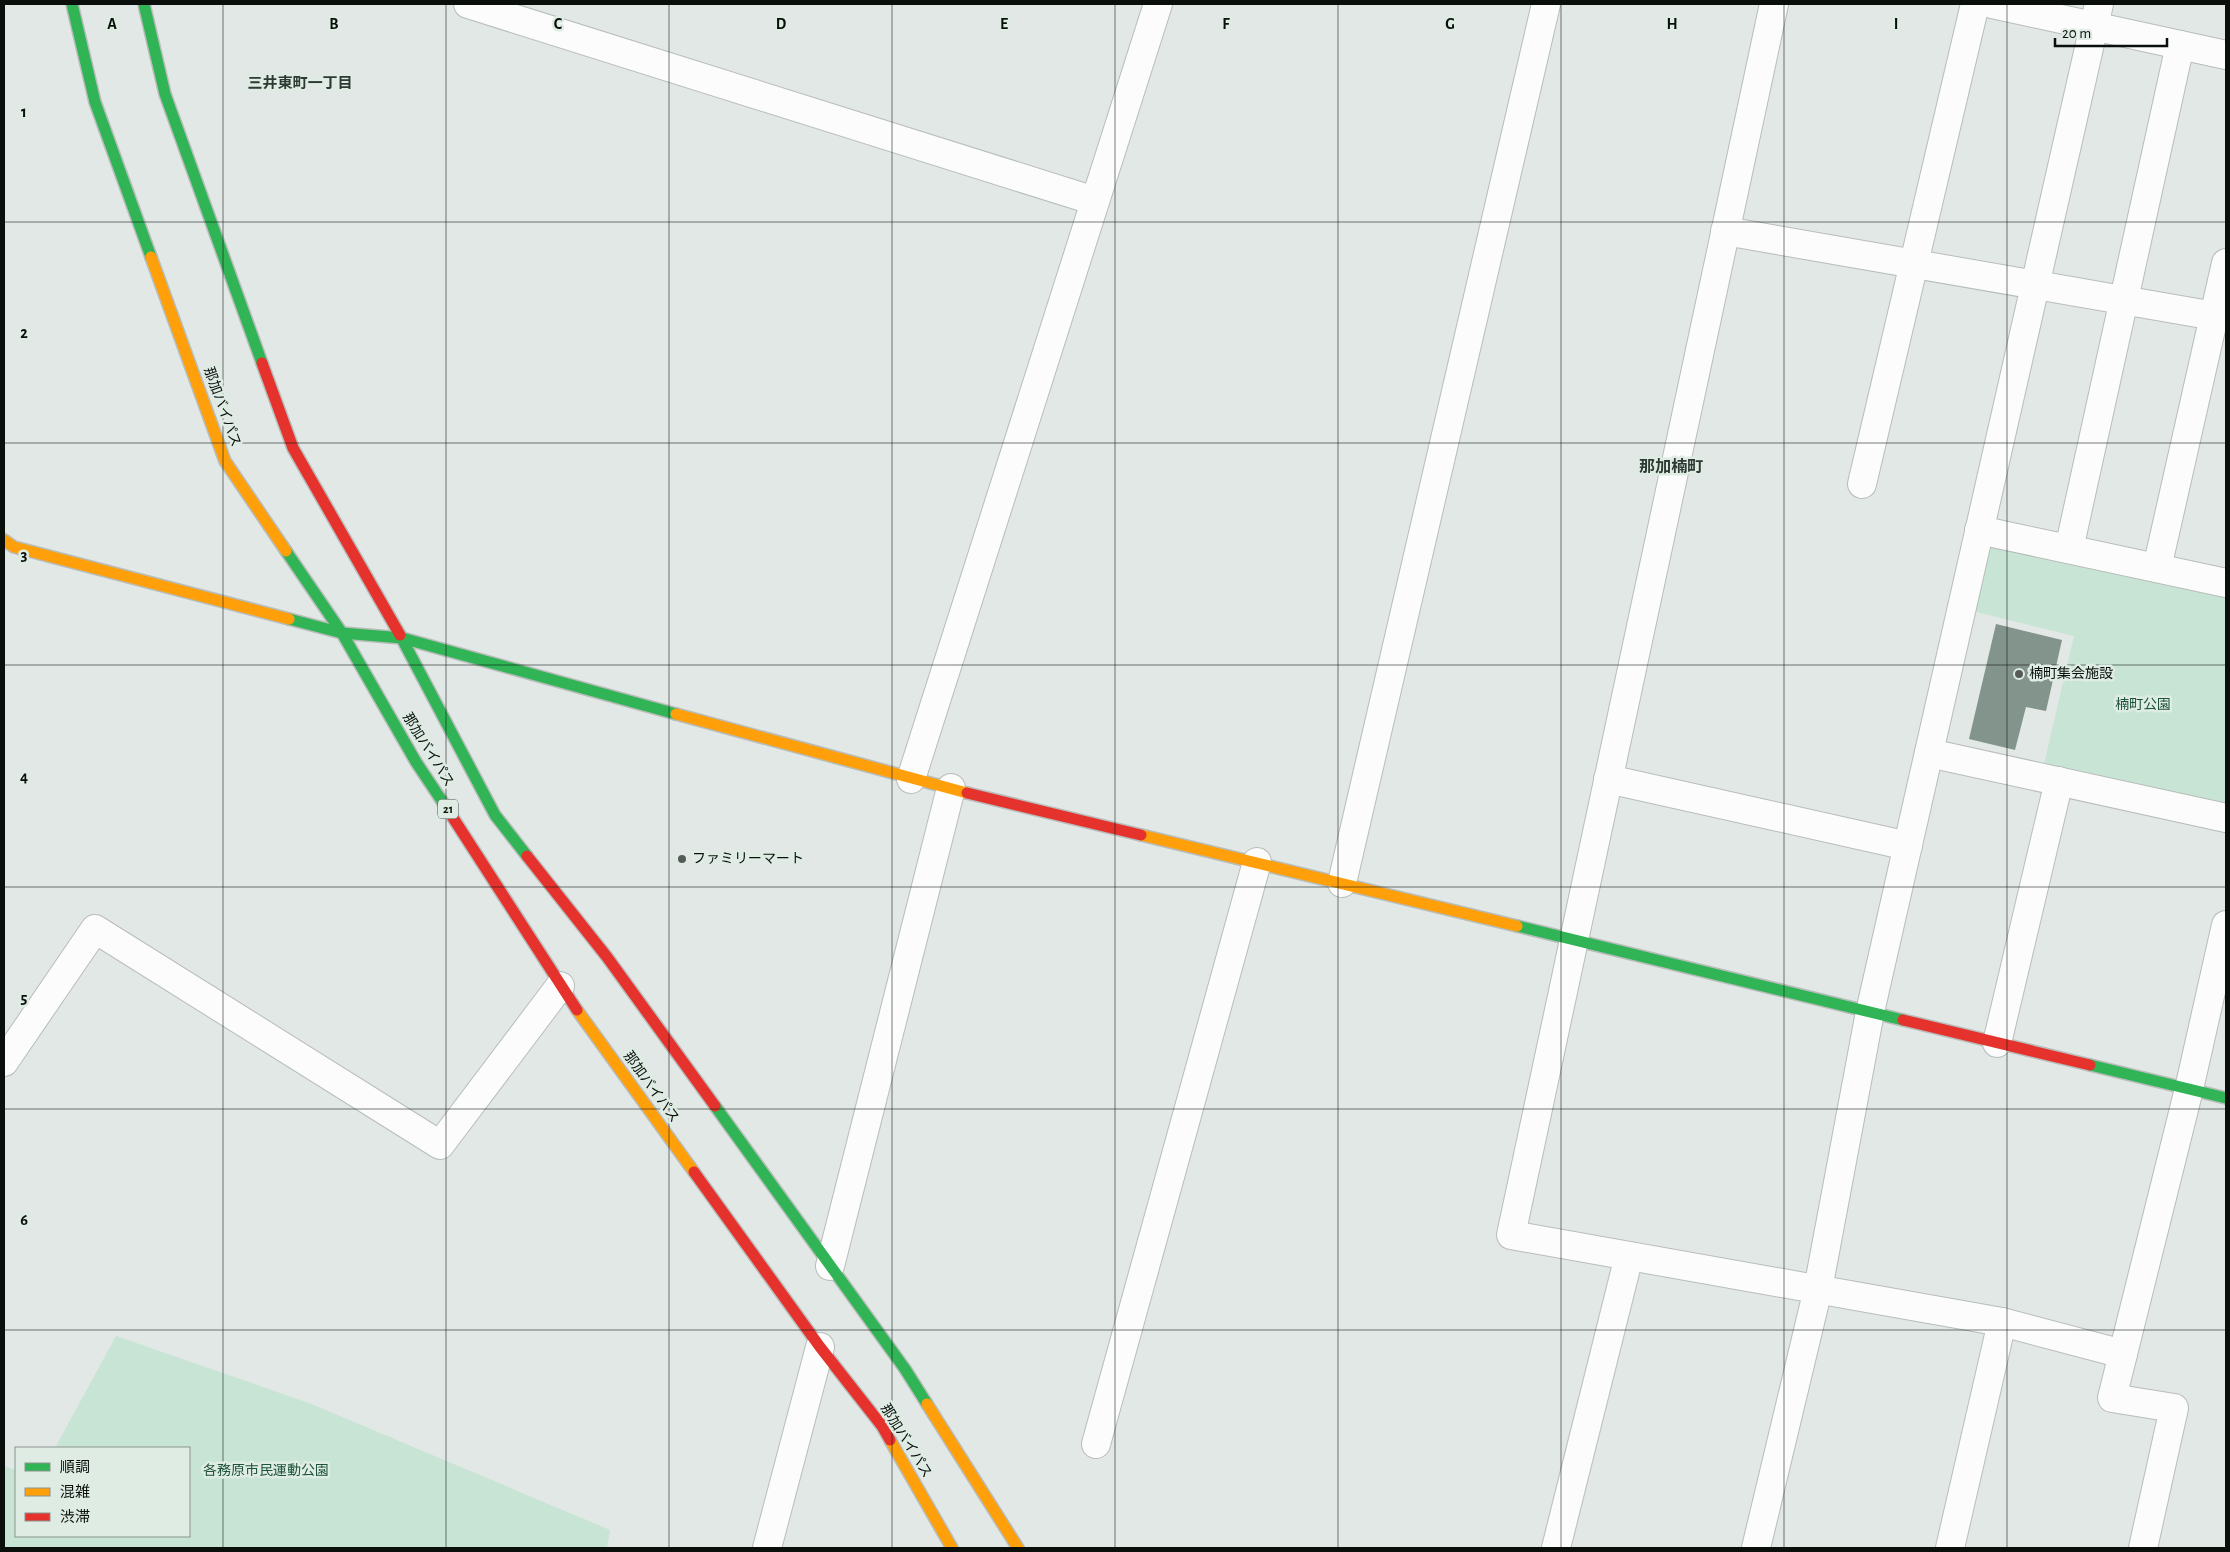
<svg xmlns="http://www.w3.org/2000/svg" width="2230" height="1552" viewBox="0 0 2230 1552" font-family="'Alegreya Sans','Noto Sans JP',sans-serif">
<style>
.green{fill:#c8e4d4}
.building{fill:#83948c}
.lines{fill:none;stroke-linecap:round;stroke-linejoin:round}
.street-casing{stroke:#b8bdbb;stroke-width:30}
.fast-casing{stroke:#b8bdbb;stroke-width:14}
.slow-casing{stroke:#b8bdbb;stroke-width:14}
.jam-casing{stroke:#b8bdbb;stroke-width:14}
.street{stroke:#fbfcfb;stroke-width:28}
.fast{stroke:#30b455;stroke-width:11}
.slow{stroke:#ff9f0a;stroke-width:11}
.jam{stroke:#e5322d;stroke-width:11}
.grid{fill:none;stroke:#0a0f0c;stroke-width:1;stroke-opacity:0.55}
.poi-dot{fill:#565b58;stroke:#deece4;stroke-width:2}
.labels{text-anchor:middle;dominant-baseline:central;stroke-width:5;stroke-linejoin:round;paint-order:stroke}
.shield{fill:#deece4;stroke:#4a514d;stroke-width:1}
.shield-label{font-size:12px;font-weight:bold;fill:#0a0f0c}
.street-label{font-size:14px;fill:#0a0f0c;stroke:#deece4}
.poi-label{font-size:14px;fill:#0a0f0c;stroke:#deece4;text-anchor:start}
.park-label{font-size:14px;fill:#1d533a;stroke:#deece4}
.neighbourhood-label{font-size:15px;font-weight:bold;fill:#2d3932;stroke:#deece4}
.quarter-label{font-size:16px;font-weight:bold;fill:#2d3932;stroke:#deece4}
.grid-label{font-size:16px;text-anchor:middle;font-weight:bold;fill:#0a0f0c;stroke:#deece4;stroke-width:5;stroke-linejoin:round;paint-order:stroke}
</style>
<rect width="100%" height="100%" fill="#e2e8e5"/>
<g class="green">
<polygon points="1990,541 2226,592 2226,809 2043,768 2074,636 1972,611"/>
<polygon points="116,1336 309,1403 610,1530 607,1548 4,1548 4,1466 16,1470 16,1536 189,1536 189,1448 55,1448"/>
</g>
<polygon class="building" points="1996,624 2062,640 2046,711 2026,707 2015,750 1969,739"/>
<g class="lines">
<g class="street-casing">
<g id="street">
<polyline points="468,4 1095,201"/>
<polyline points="1774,4 1511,1235 2002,1322 2123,1354"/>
<polyline points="1992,4 2226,55"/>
<polyline points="1725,231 2226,318"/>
<polyline points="1862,484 1975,4"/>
<polyline points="1979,530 2226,583"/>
<polyline points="2069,549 2180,45"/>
<polyline points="2157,568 2226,263"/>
<polyline points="1929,753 2226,818"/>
<polyline points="911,779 1158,4"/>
<polyline points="1608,779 1908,846"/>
<polyline points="1342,883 1546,4"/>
<polyline points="1997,1043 2059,781"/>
<polyline points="4,1062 95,929 440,1145 560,986"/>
<polyline points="830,1266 951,788"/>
<polyline points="1096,1444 1257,862"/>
<polyline points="767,1548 820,1347"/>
<polyline points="1556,1548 1629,1256"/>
<polyline points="1756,1548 1818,1289 1870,1012 2099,4"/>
<polyline points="1950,1548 2002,1322"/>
<polyline points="2143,1548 2174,1408 2112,1398 2189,1089 2226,925"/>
</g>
</g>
<g class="fast-casing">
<g id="fast">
<polyline points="72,4 95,102 151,257"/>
<polyline points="144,4 165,94 262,363"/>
<polyline points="286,551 342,633 416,762 448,810"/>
<polyline points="289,619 342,633 402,638 676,714"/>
<polyline points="400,635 495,815 527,856"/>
<polyline points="1517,926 1903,1020"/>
<polyline points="2090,1065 2226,1098"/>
<polyline points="715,1106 905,1369 927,1404"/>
</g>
</g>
<g class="slow-casing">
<g id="slow">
<polyline points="151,257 225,461 286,551"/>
<polyline points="4,540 14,547 289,619"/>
<polyline points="676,714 967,793"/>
<polyline points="1141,835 1517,926"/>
<polyline points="577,1010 694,1172"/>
<polyline points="927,1404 1018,1548"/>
<polyline points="890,1440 952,1548"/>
</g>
</g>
<g class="jam-casing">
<g id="jam">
<polyline points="262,363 293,448 400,635"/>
<polyline points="967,793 1141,835"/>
<polyline points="448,810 577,1010"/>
<polyline points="527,856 607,957 715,1106"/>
<polyline points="1903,1020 2090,1065"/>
<polyline points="694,1172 820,1347 882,1426 890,1440"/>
</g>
</g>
<use href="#street" class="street"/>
<use href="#fast" class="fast"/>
<use href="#slow" class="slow"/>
<use href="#jam" class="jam"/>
</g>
<path class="grid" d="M223 4V1548M446 4V1548M669 4V1548M892 4V1548M1115 4V1548M1338 4V1548M1561 4V1548M1784 4V1548M2007 4V1548M4 222H2226M4 443H2226M4 665H2226M4 887H2226M4 1109H2226M4 1330H2226"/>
<g class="poi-dot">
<circle cx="2019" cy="674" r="5"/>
<circle cx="682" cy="859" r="5"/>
</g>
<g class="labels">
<rect class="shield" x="438" y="799.5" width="20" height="19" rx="4"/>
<g class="shield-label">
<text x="448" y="809">21</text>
</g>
<g class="street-label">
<text transform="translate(222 407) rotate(70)">那加バイパス</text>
<text transform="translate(428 750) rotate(58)">那加バイパス</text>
<text transform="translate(651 1087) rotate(54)">那加バイパス</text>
<text transform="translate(906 1441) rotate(58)">那加バイパス</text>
</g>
<g class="poi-label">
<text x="2029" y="674">楠町集会施設</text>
<text x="692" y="859">ファミリーマート</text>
</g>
<g class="park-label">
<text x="2143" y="705">楠町公園</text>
<text x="266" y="1471">各務原市民運動公園</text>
</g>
<g class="neighbourhood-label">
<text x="300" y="83">三井東町一丁目</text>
</g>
<g class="quarter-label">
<text x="1671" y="467">那加楠町</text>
</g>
</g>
<g class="grid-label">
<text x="112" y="29">A</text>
<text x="334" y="29">B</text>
<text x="558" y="29">C</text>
<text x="781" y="29">D</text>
<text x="1004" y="29">E</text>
<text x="1226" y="29">F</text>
<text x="1450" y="29">G</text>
<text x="1672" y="29">H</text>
<text x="1896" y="29">I</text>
<text x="24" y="117">1</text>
<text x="24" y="338">2</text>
<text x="24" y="560">3</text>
<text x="24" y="782">4</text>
<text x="24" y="1003">5</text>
<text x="24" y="1225">6</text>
</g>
<rect width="2230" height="1552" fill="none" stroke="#0a0f0c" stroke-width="10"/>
<rect x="15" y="1447" width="175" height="90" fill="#deece4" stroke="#89948e"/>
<rect x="25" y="1463" width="25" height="8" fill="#30b455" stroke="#89948e"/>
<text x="60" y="1472" font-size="15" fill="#0a0f0c">順調</text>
<rect x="25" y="1488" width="25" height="8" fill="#ff9f0a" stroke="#89948e"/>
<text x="60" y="1497" font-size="15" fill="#0a0f0c">混雑</text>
<rect x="25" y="1513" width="25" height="8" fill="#e5322d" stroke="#89948e"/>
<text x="60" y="1522" font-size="15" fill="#0a0f0c">渋滞</text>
<path d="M2055 38v8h112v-8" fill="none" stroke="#0a0f0c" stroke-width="2.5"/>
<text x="2062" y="38" font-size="15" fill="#0a0f0c" stroke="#deece4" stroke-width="4" paint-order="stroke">20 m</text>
</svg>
